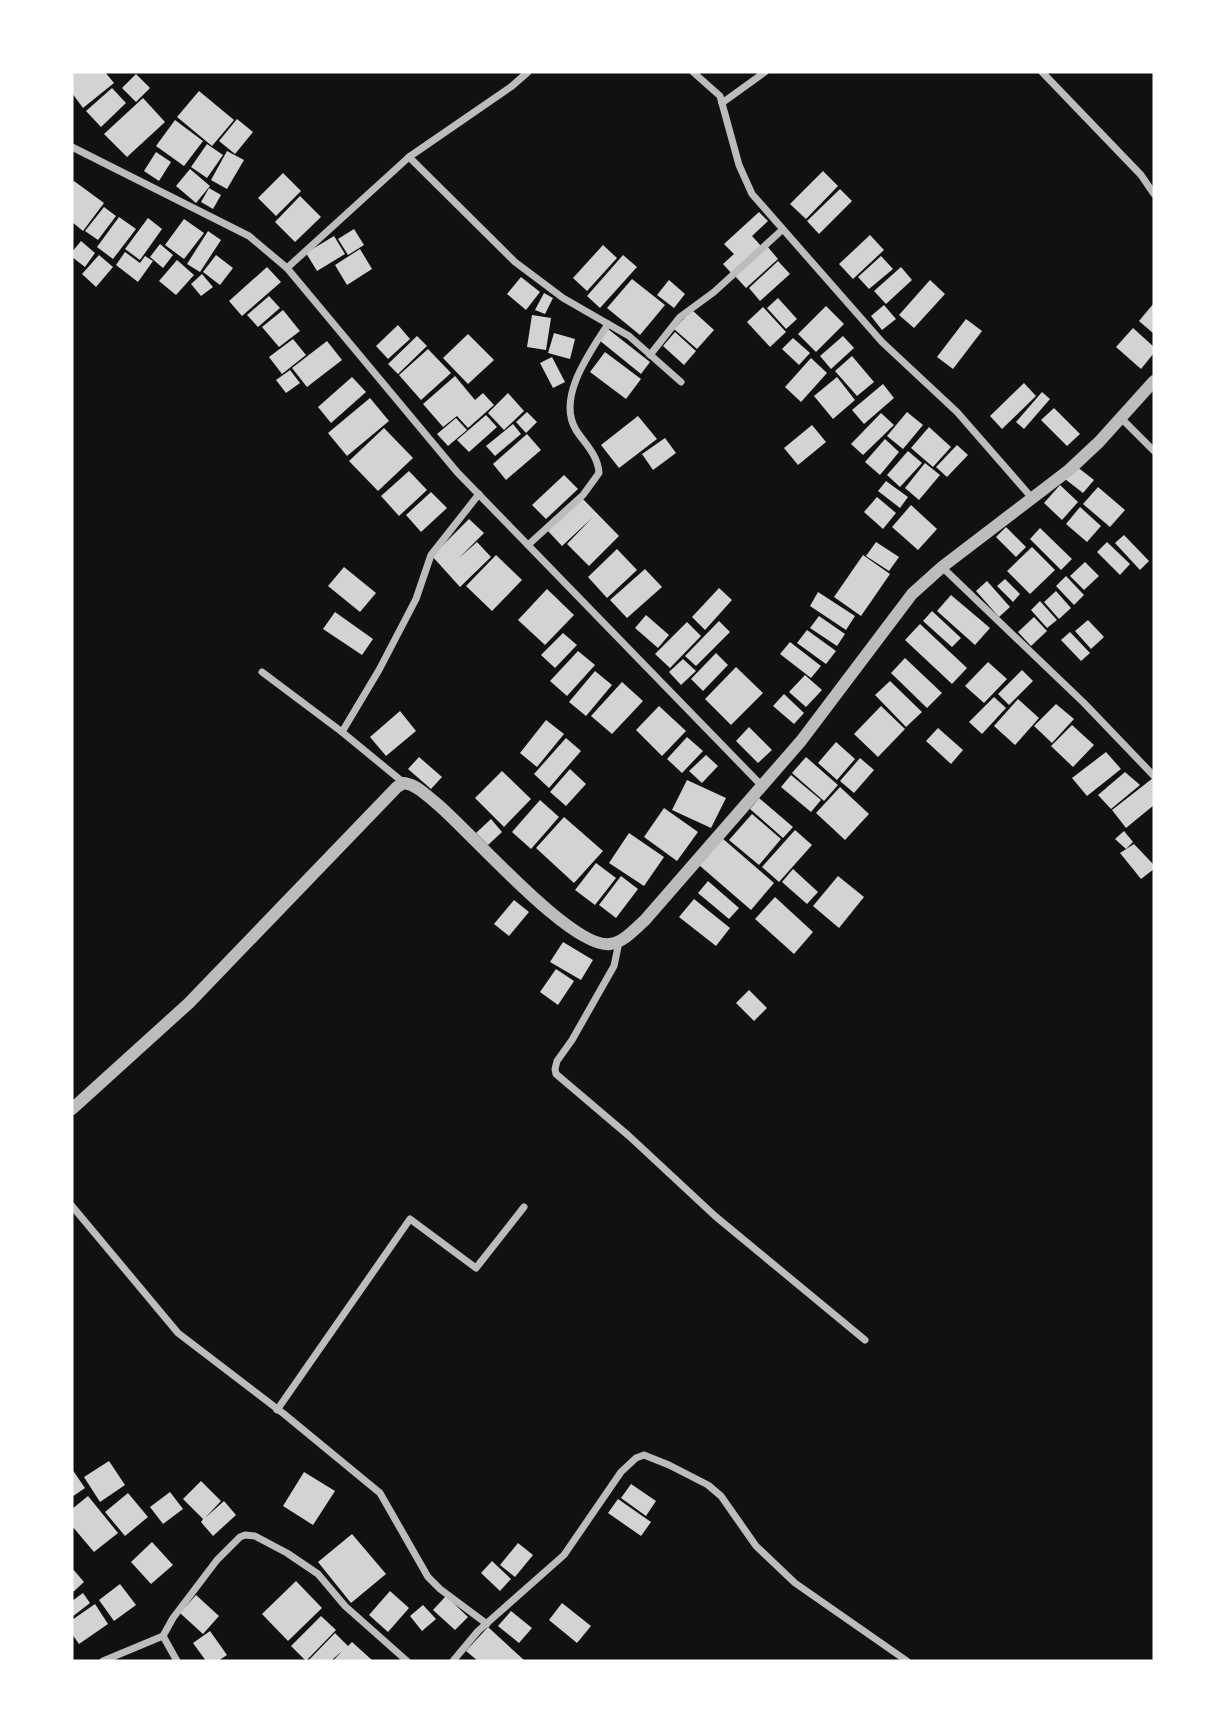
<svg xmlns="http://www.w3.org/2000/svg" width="1226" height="1733" viewBox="0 0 1226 1733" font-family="Ubuntu,sans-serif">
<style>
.building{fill:#d3d3d3}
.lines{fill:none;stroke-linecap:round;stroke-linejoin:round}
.minor{stroke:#bcbcbc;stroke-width:7}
.tertiary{stroke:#bcbcbc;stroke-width:12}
</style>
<rect width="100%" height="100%" fill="#111"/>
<g class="building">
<polygon points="75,72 105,72 114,83 83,108 72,93 72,75"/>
<polygon points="136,74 150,88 136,102 122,88"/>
<polygon points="112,88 126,103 101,127 86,111"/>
<polygon points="199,91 234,120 212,146 177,117"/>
<polygon points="143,98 165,122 127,157 104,134"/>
<polygon points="237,119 253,132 235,154 219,141"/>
<polygon points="175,120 203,141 184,166 156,146"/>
<polygon points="207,144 223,155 207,178 191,167"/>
<polygon points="227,151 244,160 227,189 211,180"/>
<polygon points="156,152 171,162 159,181 144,171"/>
<polygon points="190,169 210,186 196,203 176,186"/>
<polygon points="823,171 838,186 806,219 790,204"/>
<polygon points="283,173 301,191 276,216 258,198"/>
<polygon points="74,181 104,203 83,231 72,222 72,184"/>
<polygon points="209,188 221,195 213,209 201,202"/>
<polygon points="840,189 852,201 819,234 807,221"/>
<polygon points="300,196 321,217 295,242 275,222"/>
<polygon points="104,207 116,216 98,240 85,231"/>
<polygon points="759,212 768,221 752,236 762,247 732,274 723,264 734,254 724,244"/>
<polygon points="119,217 136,229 113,259 97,247"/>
<polygon points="148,218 162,229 140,260 125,249"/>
<polygon points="184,219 204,233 184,259 165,245"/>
<polygon points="354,229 364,245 348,255 338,239"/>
<polygon points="208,231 221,240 200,272 187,264"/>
<polygon points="870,235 884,250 853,279 839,264"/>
<polygon points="334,236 345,254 317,271 306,253"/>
<polygon points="81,241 95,253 85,267 72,257 72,252"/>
<polygon points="160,244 173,255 163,268 150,257"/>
<polygon points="603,245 617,258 587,291 573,278"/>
<polygon points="767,246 778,259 746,288 735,276"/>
<polygon points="360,249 372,269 347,285 335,265"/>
<polygon points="125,252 140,263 145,256 153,261 138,282 116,265"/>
<polygon points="99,255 113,267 96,287 82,274"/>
<polygon points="216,255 233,268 220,285 203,272"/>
<polygon points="623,255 637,267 600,308 587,296"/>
<polygon points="881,256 893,269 869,289 858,277"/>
<polygon points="177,260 194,275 176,295 159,281"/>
<polygon points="778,261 790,274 760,301 749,288"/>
<polygon points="267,267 281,282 242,316 229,301"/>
<polygon points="901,267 912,280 886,304 874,291"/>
<polygon points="202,274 213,287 201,296 191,284"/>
<polygon points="521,277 540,292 526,310 507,294"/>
<polygon points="632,279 665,305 640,335 607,308"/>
<polygon points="669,280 685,294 674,308 657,295"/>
<polygon points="930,280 945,294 914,328 899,315"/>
<polygon points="544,293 553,298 545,314 535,310"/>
<polygon points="269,296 280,308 258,327 247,315"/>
<polygon points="778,298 797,319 786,329 767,308"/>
<polygon points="1154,303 1154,334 1139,321"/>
<polygon points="884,305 896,319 882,330 871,316"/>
<polygon points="826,306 844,324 816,352 798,334"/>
<polygon points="763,307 786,332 770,347 747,322"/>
<polygon points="283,310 300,331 279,347 262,327"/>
<polygon points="692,310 714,330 697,349 674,329"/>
<polygon points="532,315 551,318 546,350 527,347"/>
<polygon points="966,319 982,331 953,369 937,357"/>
<polygon points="398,325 410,339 388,359 376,346"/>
<polygon points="1133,328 1154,347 1154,353 1141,369 1116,347"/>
<polygon points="608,329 650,362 641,374 599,340"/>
<polygon points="675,332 696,351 684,365 663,346"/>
<polygon points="554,333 575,339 570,359 548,353"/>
<polygon points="468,334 494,360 468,384 443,358"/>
<polygon points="417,336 427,346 398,374 388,364"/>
<polygon points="843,336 854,348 831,369 820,356"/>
<polygon points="793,338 810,353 799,365 782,349"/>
<polygon points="293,339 306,355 282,374 269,357"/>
<polygon points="327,341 342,360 307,387 292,368"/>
<polygon points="428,349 451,373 421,400 399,375"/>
<polygon points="605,352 641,379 626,399 590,372"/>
<polygon points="852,356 874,382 857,396 835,371"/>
<polygon points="552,357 565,382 553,388 540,363"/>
<polygon points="811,358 827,373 801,402 785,387"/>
<polygon points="290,370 300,383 286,393 276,380"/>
<polygon points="455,376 475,400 483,393 494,405 468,428 457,416 443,427 423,404"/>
<polygon points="352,377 366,392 331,423 318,407"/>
<polygon points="837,377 855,400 833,419 814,396"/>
<polygon points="1024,383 1036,396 1002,429 990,416"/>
<polygon points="883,384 894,398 864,424 852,410"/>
<polygon points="1042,392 1050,399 1024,429 1016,422"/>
<polygon points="508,393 524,411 504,430 488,413"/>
<polygon points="370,398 389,421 347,456 328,433"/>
<polygon points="1054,408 1080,434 1067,446 1041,420"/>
<polygon points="527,412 537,422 526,433 516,422"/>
<polygon points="907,412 923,425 903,449 887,436"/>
<polygon points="881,413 894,425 863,455 851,444"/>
<polygon points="486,415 497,427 469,452 457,440"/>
<polygon points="638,416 657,439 619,468 601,445"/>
<polygon points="456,418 467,430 448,446 437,434"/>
<polygon points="513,424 521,434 495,456 486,446"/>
<polygon points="812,425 826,442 798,465 784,448"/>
<polygon points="929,427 951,447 933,467 911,448"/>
<polygon points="384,428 413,458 378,491 349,461"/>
<polygon points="527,434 541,450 506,480 493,464"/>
<polygon points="665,438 676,453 653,470 642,454"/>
<polygon points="885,439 899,452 880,475 865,462"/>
<polygon points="957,445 968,455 947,477 936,467"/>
<polygon points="908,451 922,463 900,487 887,475"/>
<polygon points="925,463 940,475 919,500 905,488"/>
<polygon points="1076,466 1094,480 1083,493 1065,479"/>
<polygon points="409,471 427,490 399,516 381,496"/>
<polygon points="564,475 578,489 546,519 532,505"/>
<polygon points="886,481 908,497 900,508 878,491"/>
<polygon points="1060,485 1078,502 1062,520 1044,503"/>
<polygon points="1098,487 1125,510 1110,527 1083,504"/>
<polygon points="431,492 447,508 421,532 406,515"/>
<polygon points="877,497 896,513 883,529 864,512"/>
<polygon points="582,498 619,536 589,566 567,544 592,518 562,546 547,530"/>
<polygon points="911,505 937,529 918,550 892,527"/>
<polygon points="1080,507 1101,526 1087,542 1066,524"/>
<polygon points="469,519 484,533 459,558 477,542 491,557 460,587 432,556"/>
<polygon points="1006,527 1026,547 1016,557 996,537"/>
<polygon points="1040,528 1072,559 1061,570 1030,539"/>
<polygon points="1124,535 1149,561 1140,570 1115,543"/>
<polygon points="876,542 899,557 889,571 866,556"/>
<polygon points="1107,542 1130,564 1120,575 1097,552"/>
<polygon points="1032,547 1055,570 1030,594 1007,571"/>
<polygon points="617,549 637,570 607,598 588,577"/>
<polygon points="496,555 522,580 492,611 466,586"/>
<polygon points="863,555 890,574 861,616 834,597"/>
<polygon points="1085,562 1099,576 1084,590 1070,576"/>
<polygon points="344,567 376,593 360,612 328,586"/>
<polygon points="645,569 662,587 627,618 610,600"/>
<polygon points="1066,576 1084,595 1074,605 1056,586"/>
<polygon points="1005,579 1020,594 1013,602 997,586"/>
<polygon points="987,581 1010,607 999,617 976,591"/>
<polygon points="719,588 732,600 705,630 692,617"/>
<polygon points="547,589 574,615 545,645 518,620"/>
<polygon points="1056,591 1071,608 1059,619 1044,602"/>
<polygon points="818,592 855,616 846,630 810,606"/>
<polygon points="951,595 990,628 975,645 937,611"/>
<polygon points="1040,601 1057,620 1047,628 1031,610"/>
<polygon points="932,611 961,638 952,647 923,621"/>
<polygon points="335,612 373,639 362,655 323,629"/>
<polygon points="646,615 669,635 658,648 635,628"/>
<polygon points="819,616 845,634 837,646 810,628"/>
<polygon points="1034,617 1047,631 1031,646 1018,632"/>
<polygon points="1088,620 1104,637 1091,649 1075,631"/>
<polygon points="719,621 730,632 696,666 685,656"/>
<polygon points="687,622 701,636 670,668 655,654"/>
<polygon points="920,624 967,668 952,684 905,640"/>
<polygon points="807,630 836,651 826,664 797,643"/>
<polygon points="1070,632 1090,653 1081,661 1061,640"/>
<polygon points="563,633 577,645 555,668 541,655"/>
<polygon points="790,642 821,666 811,678 780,654"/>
<polygon points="578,651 595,665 567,696 550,681"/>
<polygon points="716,653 728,665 703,691 691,679"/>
<polygon points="905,658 942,693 927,708 891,673"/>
<polygon points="683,659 696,671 681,685 669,672"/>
<polygon points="988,662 1007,679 984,703 965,686"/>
<polygon points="736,667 763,693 731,725 705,699"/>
<polygon points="1022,670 1033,681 1009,705 998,694"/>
<polygon points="595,671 612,685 586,716 569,702"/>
<polygon points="805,675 822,690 806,707 789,692"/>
<polygon points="890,681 922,712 906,727 875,695"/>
<polygon points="622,682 643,701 612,734 591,716"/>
<polygon points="784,694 804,713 794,724 773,706"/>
<polygon points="994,697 1006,708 982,734 969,722"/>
<polygon points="1018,699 1039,718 1015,745 994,726"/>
<polygon points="1056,704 1074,719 1052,743 1034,726"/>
<polygon points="659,706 686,731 662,756 636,730"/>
<polygon points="881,706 905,729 878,757 854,734"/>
<polygon points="400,711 416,731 386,756 370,737"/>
<polygon points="546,720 564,734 537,767 520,753"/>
<polygon points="1072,725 1094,745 1073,767 1051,746"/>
<polygon points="749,727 772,750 758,763 736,741"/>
<polygon points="938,728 963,750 951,764 926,741"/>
<polygon points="687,737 703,751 682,773 667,759"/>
<polygon points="566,738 581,751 549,788 534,774"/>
<polygon points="836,742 855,759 837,780 818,763"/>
<polygon points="1106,752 1121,769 1087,796 1072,778"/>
<polygon points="706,755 718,766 702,783 689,771"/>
<polygon points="419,757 442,777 431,789 408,769"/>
<polygon points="806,757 838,785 824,801 792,773"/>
<polygon points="860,758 874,770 854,793 840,781"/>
<polygon points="570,769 586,784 566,806 550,792"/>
<polygon points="502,771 531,799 504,827 475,798"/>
<polygon points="1125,772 1140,785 1111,809 1098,795"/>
<polygon points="791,775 821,800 811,812 781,787"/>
<polygon points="1153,778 1154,805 1126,828 1112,810"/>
<polygon points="687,780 726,798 711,828 672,810"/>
<polygon points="840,787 869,814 845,840 816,813"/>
<polygon points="759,798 793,827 783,838 750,809"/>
<polygon points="540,800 559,817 531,849 512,832"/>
<polygon points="664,808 698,832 677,861 644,837"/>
<polygon points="752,814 781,839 759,865 729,840"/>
<polygon points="564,817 603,851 574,883 536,848"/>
<polygon points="491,819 502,832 488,845 476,833"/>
<polygon points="795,830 812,845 779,882 762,867"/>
<polygon points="1124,831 1133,842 1126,849 1115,839"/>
<polygon points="629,833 664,857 644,886 609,863"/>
<polygon points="722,838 774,883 751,910 699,865"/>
<polygon points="1134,844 1154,865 1154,869 1141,879 1120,853"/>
<polygon points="596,863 616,878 595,905 575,890"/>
<polygon points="793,869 818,892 807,904 782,882"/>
<polygon points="621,876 638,889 616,918 599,905"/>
<polygon points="838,876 864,897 839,928 813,906"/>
<polygon points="708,881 739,908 729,919 698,893"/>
<polygon points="775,897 813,932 794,954 755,919"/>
<polygon points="694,899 730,928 716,946 679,917"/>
<polygon points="514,900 529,912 509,936 494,924"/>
<polygon points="563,942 593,960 581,980 550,962"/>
<polygon points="556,969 574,981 558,1005 540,992"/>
<polygon points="749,990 767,1008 754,1021 736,1003"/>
<polygon points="109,1461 125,1485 100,1502 84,1477"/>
<polygon points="72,1469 85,1488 72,1497"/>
<polygon points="304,1472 335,1491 313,1525 283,1506"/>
<polygon points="201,1481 221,1501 205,1518 224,1501 236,1515 213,1536 201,1522 203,1519 183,1499"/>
<polygon points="631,1484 656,1501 646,1516 621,1498"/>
<polygon points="170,1492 183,1509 163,1524 150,1507"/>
<polygon points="128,1493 148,1517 125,1536 105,1512"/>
<polygon points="88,1496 118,1533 94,1552 72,1526 72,1509"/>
<polygon points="618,1499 651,1522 641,1536 608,1513"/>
<polygon points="352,1534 386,1574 351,1603 318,1562"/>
<polygon points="152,1542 173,1565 151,1584 131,1562"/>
<polygon points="518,1543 533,1555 515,1577 500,1565"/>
<polygon points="492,1561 511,1579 500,1591 481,1573"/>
<polygon points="72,1568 84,1582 72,1593"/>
<polygon points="296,1581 322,1608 288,1641 262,1614"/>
<polygon points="120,1584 136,1605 114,1621 99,1600"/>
<polygon points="390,1591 409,1608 388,1632 369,1615"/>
<polygon points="83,1593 90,1603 72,1617 72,1601"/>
<polygon points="196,1595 219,1616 203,1634 180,1613"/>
<polygon points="446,1596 468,1617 455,1630 433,1610"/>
<polygon points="562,1603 591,1626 577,1643 549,1620"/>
<polygon points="95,1604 108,1624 79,1644 72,1634 72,1620"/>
<polygon points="423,1605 436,1619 422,1631 410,1616"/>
<polygon points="511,1611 532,1628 519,1643 498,1626"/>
<polygon points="321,1616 336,1630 306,1661 291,1646"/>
<polygon points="488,1627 525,1661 478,1661 466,1651"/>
<polygon points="210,1631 227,1655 218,1661 206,1661 193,1643"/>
<polygon points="335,1633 348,1646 352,1642 373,1661 333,1661 342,1651 331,1661 308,1661"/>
</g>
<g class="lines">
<g class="minor">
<polyline points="693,72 720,96 739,165 752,194 882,342 957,412 1032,498"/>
<polyline points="1042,72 1141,175 1154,194"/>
<polyline points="722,103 765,72"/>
<polyline points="72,147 249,236 287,268 457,472 762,786"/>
<polyline points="409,157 515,262 563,298 629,336 681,382"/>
<polyline points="287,268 409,157 512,86 528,72"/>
<polyline points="650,355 680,317 714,292 782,230"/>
<polyline points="1121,418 1154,451"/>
<path d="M528 545 583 495 599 473C598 455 585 444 576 430 556 397 591 351 608 324"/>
<polyline points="942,567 1084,703 1154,776"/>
<polyline points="262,672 342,732 404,783"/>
<polyline points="342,732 379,670 416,599 431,555 479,494"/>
<polyline points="619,942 614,966 572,1040 557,1061 555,1069 556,1074 629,1136 715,1216 865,1340"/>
<polyline points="72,1206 178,1333 284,1414 380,1493 428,1577 440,1589 487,1624"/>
<polyline points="277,1410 410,1219 476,1268 524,1207"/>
<polyline points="163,1636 177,1661"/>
<polyline points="103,1661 163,1636 173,1618 217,1560 240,1537 245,1535 255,1536 287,1553 318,1574 345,1606 407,1661"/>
<polyline points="453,1661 478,1631 564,1555 621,1472 636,1458 644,1455 669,1465 708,1485 721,1496 756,1546 795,1583 907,1661"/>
</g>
<path class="tertiary" d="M72 1109 189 1003 397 787 404 783C417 785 426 795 436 803 469 830 572 950 610 944 624 942 635 929 645 920L801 741 912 594 942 567 1069 470 1099 442 1154 381"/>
</g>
<rect width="1226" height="1733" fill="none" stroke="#ffffff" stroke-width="147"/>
</svg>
